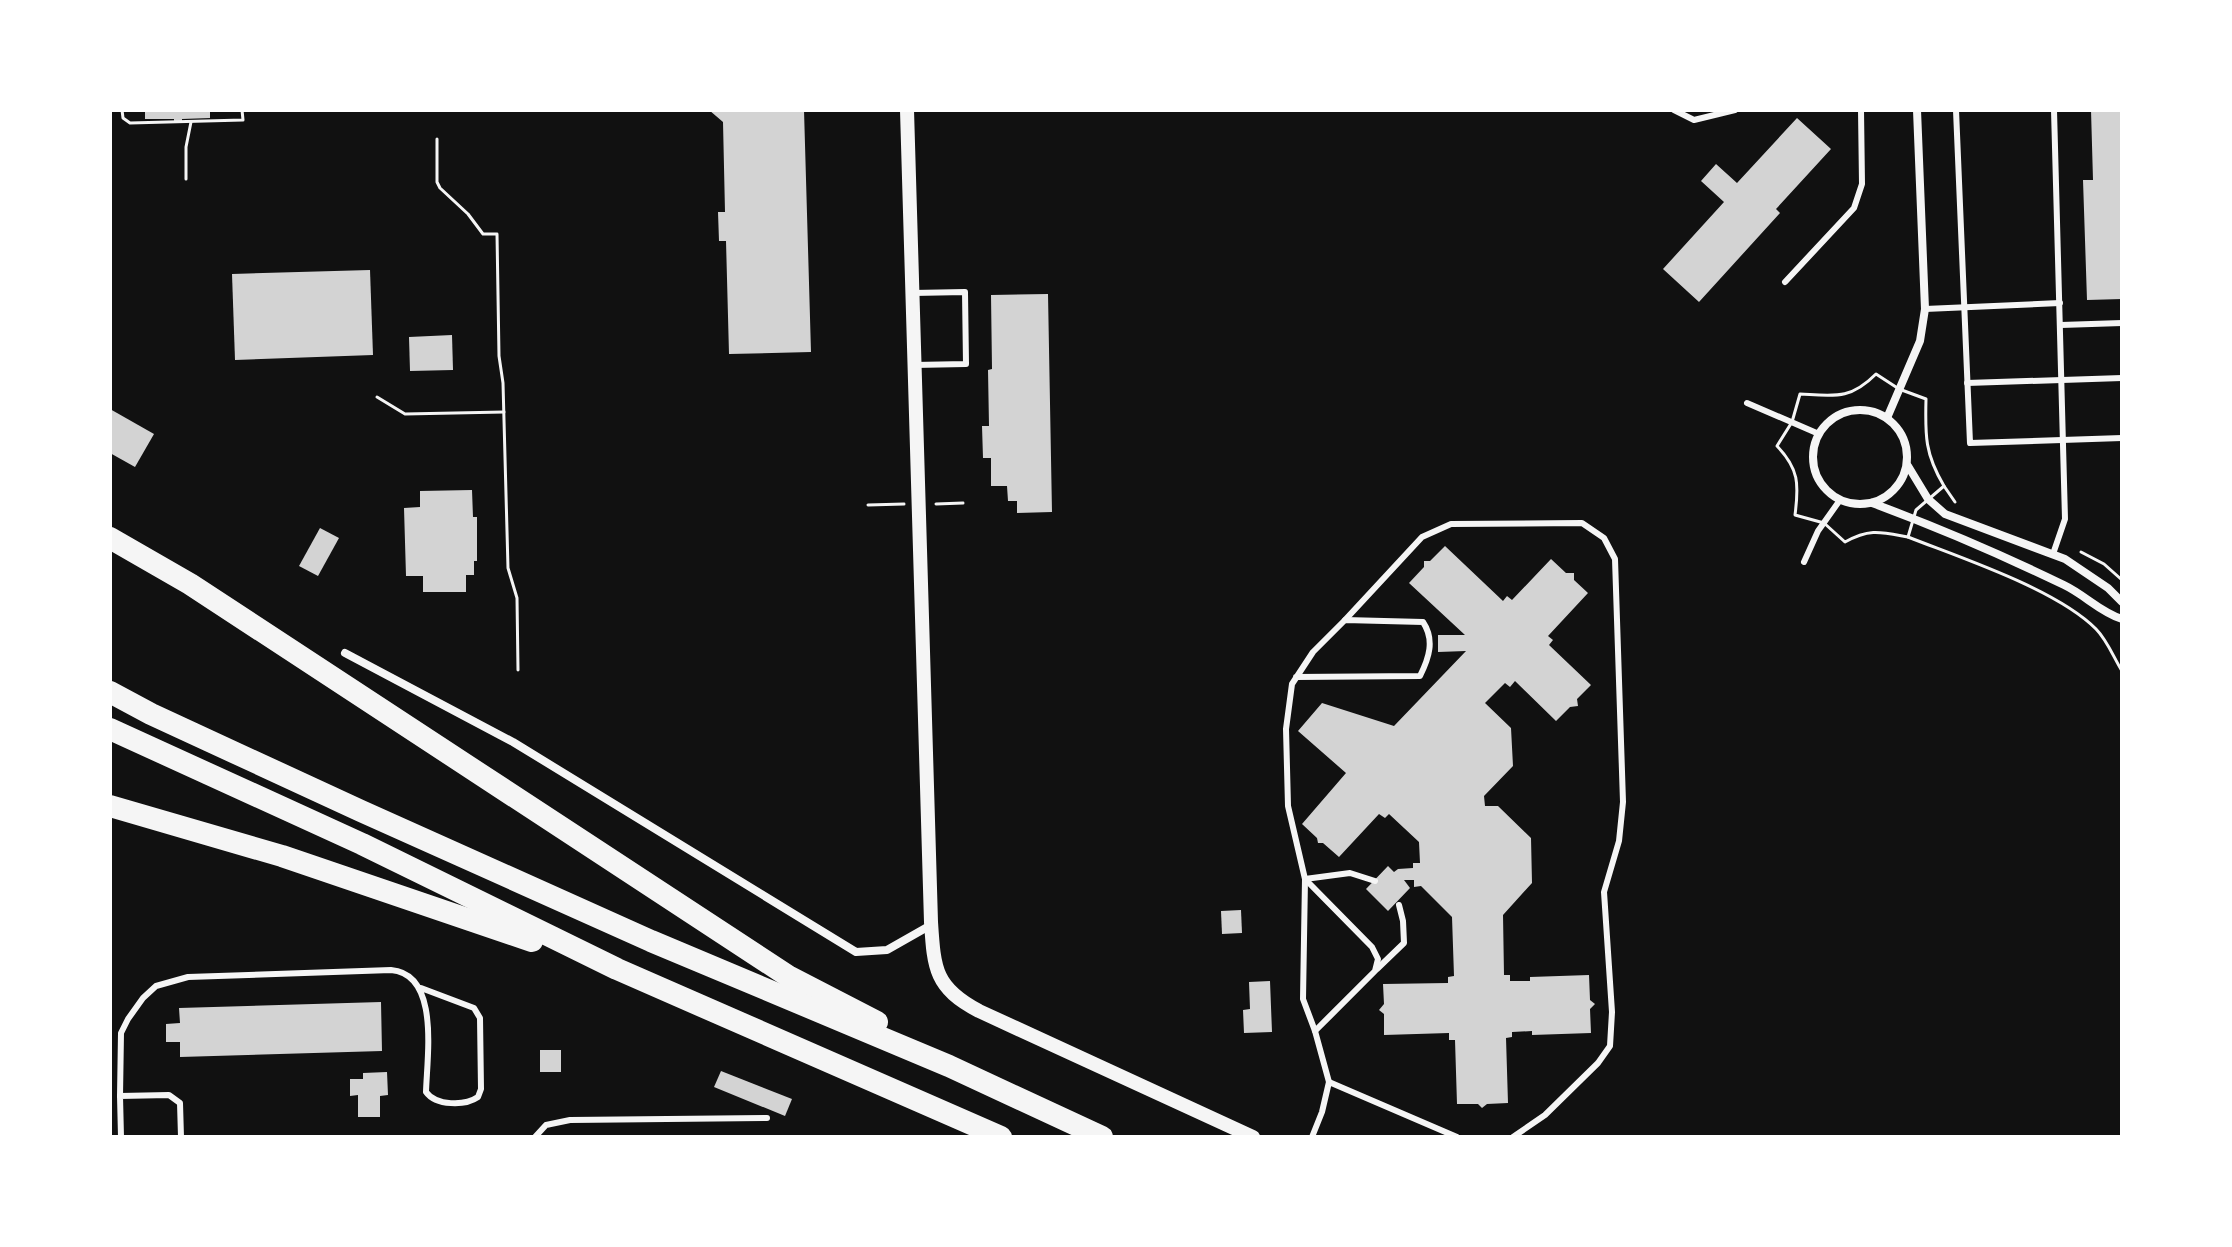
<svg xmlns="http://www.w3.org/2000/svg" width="2232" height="1247" viewBox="0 0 2232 1247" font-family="'PT Serif',serif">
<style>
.building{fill:#d3d3d3}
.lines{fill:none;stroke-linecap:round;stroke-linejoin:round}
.path{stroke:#f5f5f5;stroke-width:3}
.service{stroke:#f5f5f5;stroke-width:6}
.minor{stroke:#f5f5f5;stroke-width:8}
.tertiary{stroke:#f5f5f5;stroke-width:14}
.motorway{stroke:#f5f5f5;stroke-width:22}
</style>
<rect width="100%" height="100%" fill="#111"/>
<g class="building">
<polygon points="145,110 210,110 210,118 182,119 182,122 174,122 174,119 145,119"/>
<polygon points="709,110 804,110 811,352 729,354 726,241 719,241 718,212 725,212 723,122"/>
<polygon points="2091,110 2122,110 2122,299 2087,300 2083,180 2093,180"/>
<polygon points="1797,118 1831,149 1776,209 1780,213 1699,302 1663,269 1724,202 1701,181 1716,164 1737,183"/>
<polygon points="370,270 373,355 235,360 232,274"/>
<polygon points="1048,294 1052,512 1017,513 1017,501 1008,501 1007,486 991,486 991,458 983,458 982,426 989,426 988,370 992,369 991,295"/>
<polygon points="452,335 453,370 410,371 409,337"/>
<polygon points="110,409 154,434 135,467 110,453"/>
<polygon points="472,490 473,517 477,517 477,561 474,561 474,575 466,575 466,592 423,592 423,576 406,576 404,508 420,507 420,491"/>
<polygon points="320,528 339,538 318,576 299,566"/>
<polygon points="1445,546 1503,601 1507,596 1512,600 1551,559 1566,573 1574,573 1574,580 1588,593 1548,636 1553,640 1549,645 1591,685 1577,699 1578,706 1570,707 1556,721 1515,681 1510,687 1505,683 1485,703 1511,728 1513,766 1484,796 1485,806 1498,806 1531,838 1532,883 1503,915 1504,975 1510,975 1510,981 1530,981 1530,977 1589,975 1590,1000 1595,1004 1590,1009 1591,1033 1532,1035 1532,1031 1512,1032 1512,1037 1506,1038 1508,1103 1487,1104 1482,1108 1478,1104 1457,1104 1455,1040 1449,1040 1449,1033 1384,1035 1384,1014 1379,1010 1384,1004 1383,984 1448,983 1448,977 1454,976 1452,917 1421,886 1414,887 1414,880 1404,880 1410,888 1388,911 1366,889 1388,866 1394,872 1398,869 1413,868 1413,863 1420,863 1419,842 1389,814 1385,818 1379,814 1339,857 1323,843 1318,843 1317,838 1302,824 1346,773 1298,731 1322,703 1394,726 1466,651 1438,652 1438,635 1465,635 1409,583 1424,567 1424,561 1430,561"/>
<polygon points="1241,910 1242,933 1222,934 1221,911"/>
<polygon points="1270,981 1272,1032 1244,1033 1243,1010 1250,1009 1249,982"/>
<polygon points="381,1002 382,1051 180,1057 180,1042 166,1042 166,1024 180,1023 179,1008"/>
<rect x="540" y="1050" width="21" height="22"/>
<polygon points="721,1071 792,1099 785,1116 714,1087"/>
<polygon points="387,1072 388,1095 380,1096 380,1117 358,1117 358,1095 350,1096 350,1079 363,1079 363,1073"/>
</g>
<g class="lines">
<g class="path">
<polyline points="122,110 123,118 130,123 243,120 242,110"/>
<polyline points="437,139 437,182 440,188 468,214 483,234 497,234 499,356 503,383 508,568 517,598 518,670"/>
<polyline points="186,179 186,147 191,122"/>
<path d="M1876 374 1899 389 1926 399C1925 436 1925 454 1944 486L1916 510 1908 537C1881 532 1870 528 1845 542L1824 523 1795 515C1799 484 1799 469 1777 446L1792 422 1800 394C1835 396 1850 400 1876 374Z"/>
<polyline points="377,397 405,414 504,412"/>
<polyline points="1944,486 1955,502"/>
<polyline points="936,504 963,503"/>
<polyline points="868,505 904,504"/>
<path d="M1908 537C1961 558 2056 589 2096 629 2107 640 2114 658 2122 671"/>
<polyline points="2081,552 2104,564 2122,580"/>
</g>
<g class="service">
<polyline points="1674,110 1694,120 1735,110"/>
<polyline points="1956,110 1970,443 2122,438"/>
<polyline points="1785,282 1854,208 1862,184 1861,110"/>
<polyline points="913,293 965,292 966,364 914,365"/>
<polyline points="1925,309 2060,303"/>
<polyline points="2061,325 2122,323"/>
<polyline points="1967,383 2122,378"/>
<polyline points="1747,403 1819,434"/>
<polyline points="2053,554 2065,519 2054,110"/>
<polyline points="1804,562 1818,531 1840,500"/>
<polyline points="1345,620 1422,537 1451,524 1582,523 1604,538 1615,559 1623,802 1619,841 1604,892 1612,1012 1610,1046 1598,1063 1545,1115 1513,1137"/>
<path d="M1296 677 1420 676C1429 658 1435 640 1423 622L1345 620 1313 652 1292 684 1286 729 1288 806 1305 879 1303 999 1315 1031 1329 1082 1322 1112 1312 1137"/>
<polyline points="1305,879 1350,873 1375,881"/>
<polyline points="1306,880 1372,947 1378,959 1375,971 1315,1031"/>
<polyline points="1377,969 1404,943 1403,921 1399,905"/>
<polyline points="1329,1082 1457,1137"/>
<path d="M120 1096 121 1033 128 1019 143 998 156 986 188 977 391 970C440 974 427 1056 426 1092 436 1106 465 1106 478 1097L481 1089 480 1018 474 1008 421 988"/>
<polyline points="121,1137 120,1096 169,1095 180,1103 181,1137"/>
<polyline points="535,1137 546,1125 570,1120 767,1118"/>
</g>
<g class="minor">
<circle cx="1860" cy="457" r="47"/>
<polyline points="1887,418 1920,341 1925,309 1917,110"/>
<polyline points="1908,466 1928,499 1945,514 2065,559 2108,588 2122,602"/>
<path d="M1872 503C1937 527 2002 555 2064 585 2085 595 2100 612 2122 619"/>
<polyline points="345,653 513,742 856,952 887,950 931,925"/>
</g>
<path class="tertiary" d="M907 110 931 922C934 969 935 988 979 1011L1253 1137"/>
<g class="motorway">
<polyline points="110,538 190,584 788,976 877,1022"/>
<polyline points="110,692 151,714 361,811 651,941 949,1066 1102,1137"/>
<polyline points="110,729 362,844 617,969 1001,1137"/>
<polyline points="110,806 282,856 532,941"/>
</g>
</g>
<rect width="2232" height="1247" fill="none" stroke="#ffffff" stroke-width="224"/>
</svg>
